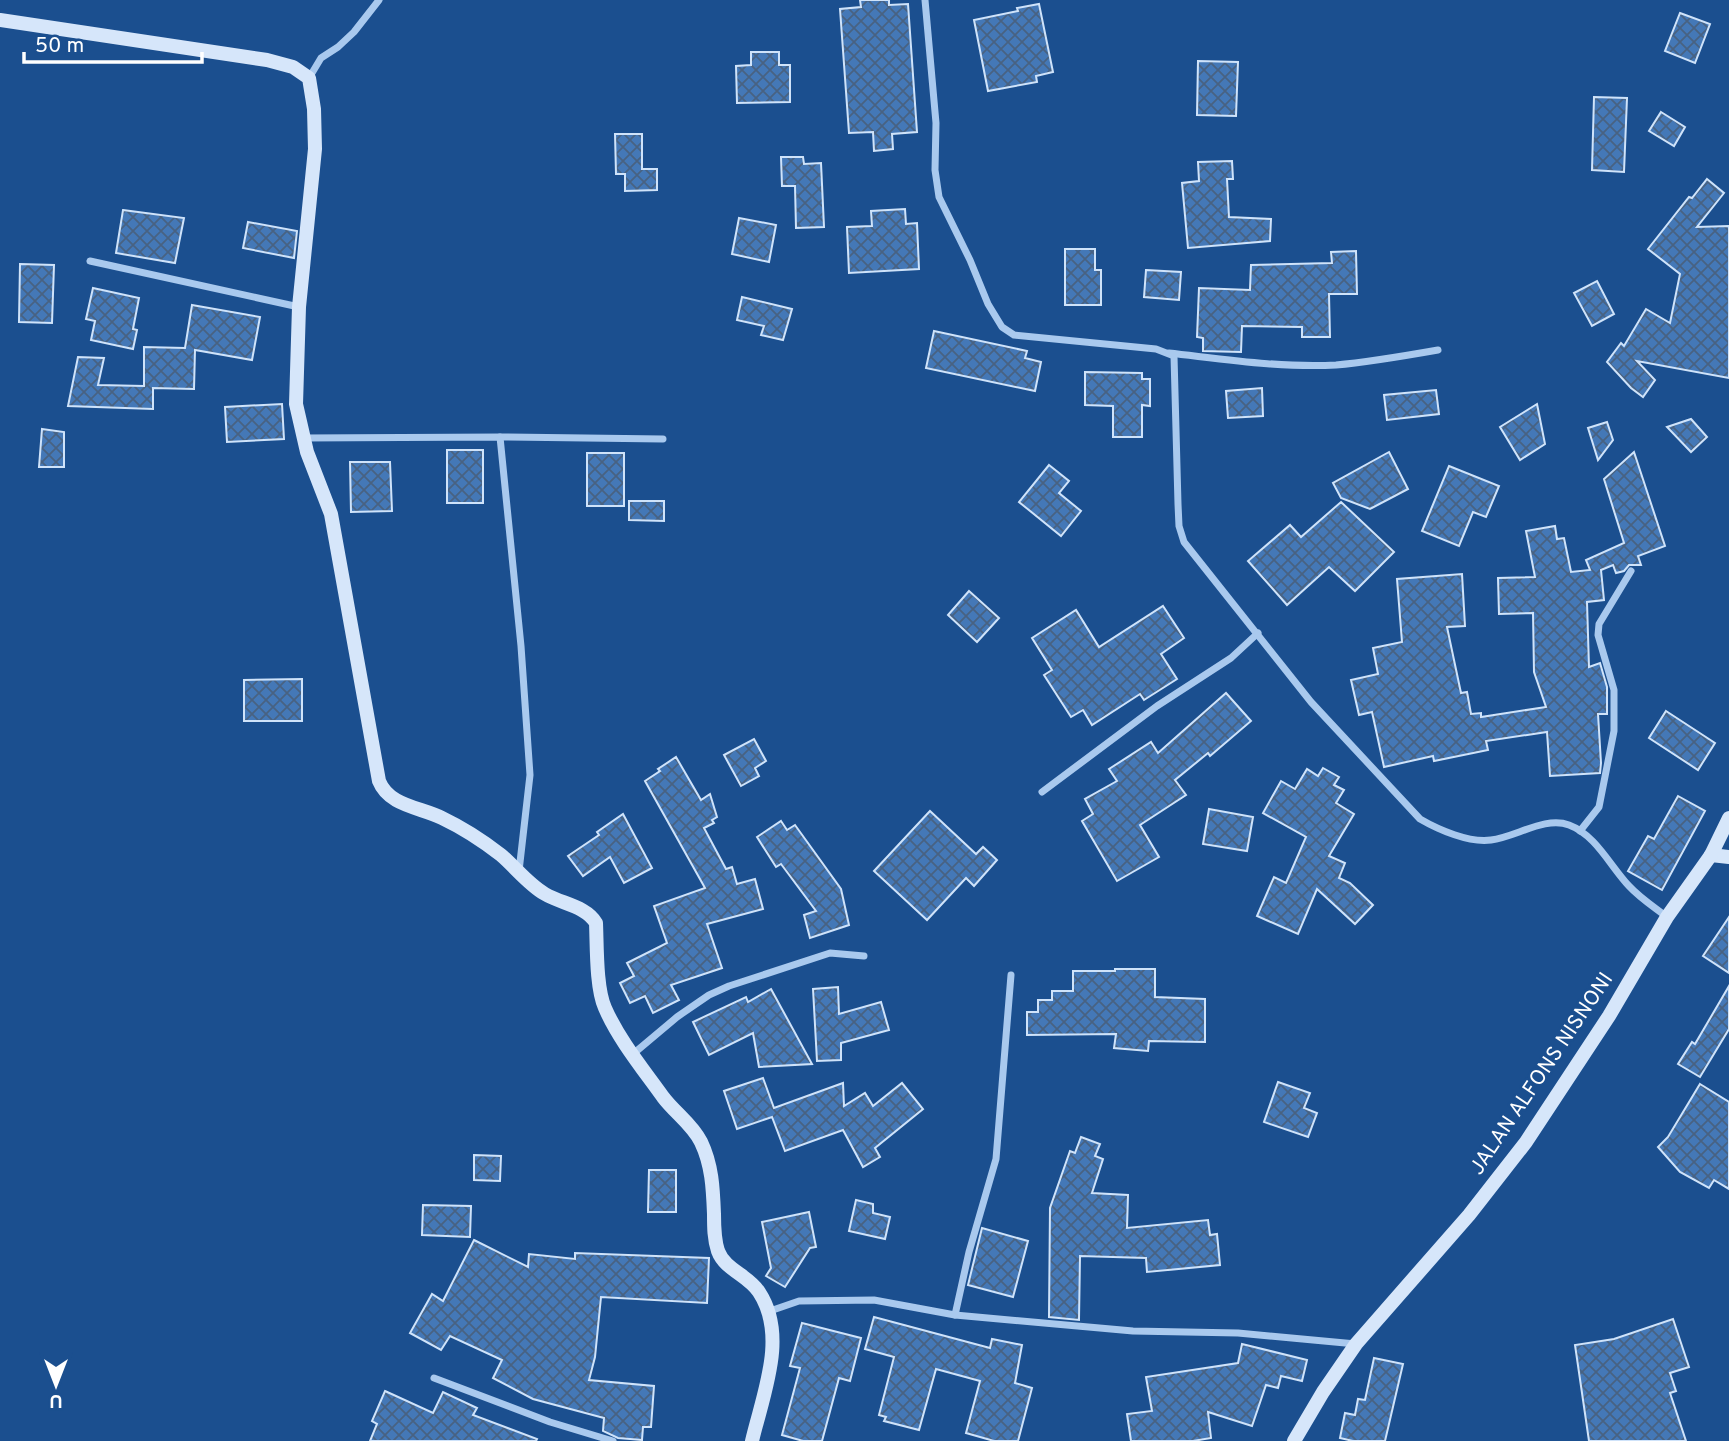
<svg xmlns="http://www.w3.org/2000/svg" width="1729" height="1441" viewBox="0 0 1729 1441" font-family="Overpass,sans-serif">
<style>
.building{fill:url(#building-cross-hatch);stroke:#cfe3fa;stroke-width:2}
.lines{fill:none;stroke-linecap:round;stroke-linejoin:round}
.street{stroke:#a9c9ee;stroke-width:7}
.secondary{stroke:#d6e6fa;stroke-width:14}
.labels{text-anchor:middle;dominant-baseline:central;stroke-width:5;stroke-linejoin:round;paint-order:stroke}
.street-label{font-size:21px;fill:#fff;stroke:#1b4f8f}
</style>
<defs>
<pattern id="building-cross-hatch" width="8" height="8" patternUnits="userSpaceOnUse" patternTransform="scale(1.75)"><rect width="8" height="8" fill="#4478b7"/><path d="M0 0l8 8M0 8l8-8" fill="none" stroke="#486282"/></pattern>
</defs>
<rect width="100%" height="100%" fill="#1b4f8f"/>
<g class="building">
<polygon points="860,0 889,0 889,5 908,4 917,132 892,134 893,149 874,151 873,132 849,133 840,9 861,7"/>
<polygon points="1039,4 1053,72 1036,76 1037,82 988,91 974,20 1018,11 1017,8"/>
<polygon points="1680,13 1710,24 1695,63 1665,51"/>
<polygon points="751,52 779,52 779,65 790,65 790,102 737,103 736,66 751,65"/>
<polygon points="1198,61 1238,62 1236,116 1197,115"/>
<polygon points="1594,97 1627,98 1624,172 1592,170"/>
<polygon points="1661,112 1685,127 1674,146 1649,131"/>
<polygon points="615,134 642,134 642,169 657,169 657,190 625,191 625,174 616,174"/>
<polygon points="781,157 803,157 804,164 821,163 824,227 796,228 795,186 782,186"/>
<polygon points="1232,161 1233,179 1227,179 1229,217 1271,219 1270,241 1188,248 1182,183 1199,181 1198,162"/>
<polygon points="1707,179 1724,193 1697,227 1729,226 1729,378 1637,361 1655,380 1643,397 1631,388 1607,362 1621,343 1624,346 1646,309 1670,323 1680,274 1648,249 1689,197 1692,198"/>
<polygon points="905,209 906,224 917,223 919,269 849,273 847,227 872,226 871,211"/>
<polygon points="123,210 184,218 175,263 116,253"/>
<polygon points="739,218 776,225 769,262 732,254"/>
<polygon points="248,222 297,231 294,258 243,248"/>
<polygon points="1065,249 1095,249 1095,270 1101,270 1101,305 1065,305"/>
<polygon points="1356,251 1357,294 1329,294 1330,337 1302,337 1302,327 1242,326 1241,352 1203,351 1203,338 1197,337 1199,288 1250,290 1251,265 1332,263 1331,252"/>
<polygon points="20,264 54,265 52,323 19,322"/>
<polygon points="1146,270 1181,272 1179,300 1144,297"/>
<polygon points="1597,281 1614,314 1592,326 1574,293"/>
<polygon points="93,288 139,298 133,329 137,330 133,349 91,340 95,321 86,319"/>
<polygon points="742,297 792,309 783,340 761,335 764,326 737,320"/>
<polygon points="192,305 260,317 252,360 195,350 194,389 153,388 153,409 68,406 78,357 104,358 98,385 144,386 144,347 185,348"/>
<polygon points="934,331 1027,351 1025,358 1041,362 1035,391 926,368"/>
<polygon points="1085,372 1142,373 1142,379 1150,379 1150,406 1142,405 1142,437 1113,437 1113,406 1085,405"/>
<polygon points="1262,388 1263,416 1228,418 1226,391"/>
<polygon points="1436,390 1439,414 1387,420 1384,395"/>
<polygon points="282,404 284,439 227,442 225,407"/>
<polygon points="1537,404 1545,444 1520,460 1500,427"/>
<polygon points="1691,419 1707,437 1691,452 1667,427"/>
<polygon points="1607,422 1613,440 1598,460 1588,428"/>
<polygon points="42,429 64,432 64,467 39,467"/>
<rect x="447" y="450" width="36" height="53"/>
<polygon points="1389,452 1408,489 1370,509 1341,498 1333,483"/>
<polygon points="1634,452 1665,546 1638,556 1641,565 1629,565 1624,571 1616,573 1613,565 1601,570 1604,600 1587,602 1589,667 1600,663 1607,687 1607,714 1598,714 1601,763 1600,773 1550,776 1547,732 1486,741 1488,750 1434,761 1433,756 1384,767 1372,712 1359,715 1351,680 1378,674 1373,648 1402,642 1397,579 1462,574 1465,626 1447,627 1461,693 1467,692 1471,714 1481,713 1481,717 1546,707 1534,672 1533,613 1499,614 1498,578 1535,577 1526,531 1555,526 1557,539 1564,538 1571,572 1590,570 1586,560 1624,543 1604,479"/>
<rect x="587" y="453" width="37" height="53"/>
<polygon points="350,462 390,462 392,511 351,512"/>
<polygon points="1049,465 1069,481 1059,493 1081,511 1061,536 1019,502"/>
<polygon points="1449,466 1499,486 1486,517 1473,512 1459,546 1422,531"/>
<polygon points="629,501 664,501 664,521 629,520"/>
<polygon points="1341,502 1394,552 1355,591 1329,567 1287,605 1248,561 1290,525 1301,537"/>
<polygon points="969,591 999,618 977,642 948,615"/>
<polygon points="1163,606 1184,638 1161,654 1177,679 1144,700 1140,694 1092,725 1083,710 1071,717 1044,675 1052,670 1032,638 1076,610 1099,647"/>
<polygon points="302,679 302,721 244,721 244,680"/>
<polygon points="1226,693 1251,721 1210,756 1208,753 1175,780 1186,795 1140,825 1159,857 1117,881 1082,821 1093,814 1085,799 1117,781 1109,769 1151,742 1158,753"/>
<polygon points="1666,711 1715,743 1698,770 1649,738"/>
<polygon points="754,739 766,761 755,768 759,776 741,786 724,755"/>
<polygon points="676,757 701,800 710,794 717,817 712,820 714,823 704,828 726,869 732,867 737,884 755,879 763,909 707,924 722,968 671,985 679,1000 653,1013 645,996 630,1003 620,983 634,976 627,963 667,943 654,906 705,888 645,781 660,771 658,769"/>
<polygon points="1323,768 1339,777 1334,785 1344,790 1336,803 1354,814 1329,856 1345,863 1339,878 1350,883 1373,905 1355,924 1317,889 1298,934 1257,916 1274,877 1286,883 1306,837 1263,813 1281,781 1295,789 1307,769 1318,776"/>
<polygon points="1678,796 1705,811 1662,890 1628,871 1648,836 1654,839"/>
<polygon points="1209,809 1253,817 1247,851 1203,844"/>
<polygon points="930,811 976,854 983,847 997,860 974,886 966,878 927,920 874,871"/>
<polygon points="623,814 652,868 624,883 610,857 583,876 568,856 599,835 597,832"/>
<polygon points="781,821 787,830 795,825 841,889 849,925 810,938 804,915 816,911 781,864 776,867 757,837"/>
<polygon points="1729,917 1729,973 1703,956"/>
<polygon points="1115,969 1155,969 1155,997 1205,999 1205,1042 1149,1041 1148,1051 1114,1048 1116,1034 1027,1035 1027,1012 1038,1012 1038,1000 1052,1000 1052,991 1073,991 1073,971 1115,971"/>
<polygon points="1729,986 1729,1029 1700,1077 1678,1064 1692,1042 1695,1044"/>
<polygon points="838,987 839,1014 881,1002 889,1030 841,1043 841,1060 817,1061 813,989"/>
<polygon points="771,989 812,1064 759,1067 753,1033 709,1055 693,1022 746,997 748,1002"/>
<polygon points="763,1078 774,1108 843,1083 844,1106 865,1093 873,1106 902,1083 923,1109 875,1148 880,1157 863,1167 843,1130 785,1151 772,1117 737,1129 724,1091"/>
<polygon points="1278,1082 1310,1093 1304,1108 1317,1113 1308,1137 1264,1122"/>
<polygon points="1700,1084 1729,1102 1729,1189 1714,1180 1709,1188 1680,1172 1658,1147 1668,1137"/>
<polygon points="1081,1137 1100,1144 1095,1156 1103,1159 1092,1193 1128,1195 1127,1228 1208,1220 1210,1235 1217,1234 1220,1265 1147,1272 1146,1258 1080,1256 1079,1320 1049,1317 1050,1208 1070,1151 1075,1153"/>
<polygon points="474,1155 501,1156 500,1181 474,1180"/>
<polygon points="649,1170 676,1170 676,1212 648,1212"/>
<polygon points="856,1200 873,1204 873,1213 890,1217 885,1239 849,1231"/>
<polygon points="423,1205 471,1206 470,1237 422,1235"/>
<polygon points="809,1212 816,1247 810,1248 785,1287 766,1276 771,1268 762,1222"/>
<polygon points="982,1228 1028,1241 1013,1297 968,1285"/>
<polygon points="474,1240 528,1267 529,1254 575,1259 575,1253 709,1258 707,1303 601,1297 595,1357 589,1380 654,1386 651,1427 643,1427 642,1440 618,1438 603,1431 604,1418 533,1399 493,1378 502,1360 450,1336 441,1350 410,1333 432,1294 443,1301"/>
<polygon points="874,1317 990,1348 992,1339 1022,1345 1015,1383 1032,1388 1018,1441 994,1441 966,1433 980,1381 936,1369 919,1430 884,1421 886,1417 879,1415 894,1357 865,1349"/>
<polygon points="1673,1319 1689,1367 1670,1373 1676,1391 1670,1393 1686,1441 1589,1441 1575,1345 1614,1339"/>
<polygon points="802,1323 861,1338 850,1381 839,1378 822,1441 803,1441 782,1435 800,1368 790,1366"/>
<polygon points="1242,1344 1307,1360 1302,1381 1281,1376 1278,1388 1266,1385 1252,1426 1208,1412 1211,1438 1193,1441 1131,1441 1127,1414 1152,1411 1146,1377 1238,1363"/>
<polygon points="1374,1358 1403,1364 1385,1441 1353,1441 1340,1438 1345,1413 1355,1415 1358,1399 1365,1400"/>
<polygon points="385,1391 433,1413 443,1392 477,1408 473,1415 537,1439 536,1441 370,1441 377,1424 372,1421"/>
</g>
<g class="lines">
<g class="street">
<path d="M925 0 936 123 935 170 939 197 970 260 988 304 1002 327 1014 335 1156 349 1174 356 1178 504 1179 526 1184 542 1311 702 1420 819C1439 830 1469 843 1491 840 1516 837 1545 816 1569 825 1596 835 1610 866 1629 886 1640 898 1654 907 1667 917"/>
<polyline points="309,78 321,58 338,47 354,32 379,0"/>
<polyline points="90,261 299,307"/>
<path d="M1169 353C1223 359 1281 368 1336 365 1370 362 1404 356 1438 350"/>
<polyline points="500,437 663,439"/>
<polyline points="304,438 500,437 521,646 530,775 519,871"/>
<polyline points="1042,792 1157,706 1231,658 1258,633"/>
<polyline points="1580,831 1599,807 1614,731 1614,690 1598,635 1599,624 1631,571"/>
<polyline points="633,1054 677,1017 709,995 729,986 830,953 864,956"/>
<polyline points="770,1311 799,1301 874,1300 955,1315 1133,1331 1238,1333 1356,1344"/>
<polyline points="955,1315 969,1252 996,1159 1011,975"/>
<polyline points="434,1378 550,1422 613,1441"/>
</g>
<g class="secondary">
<path d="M0 20 267 60 293 67 309 78 314 109 315 149 299 307 296 404 307 452 331 514 379 781C389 806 420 807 442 818 463 828 483 841 501 855 516 868 529 885 545 894 562 904 586 906 596 923 597 946 596 988 605 1008 619 1040 643 1069 663 1097 675 1113 692 1124 701 1142 712 1165 713 1188 714 1214 714 1227 714 1239 718 1251 725 1270 748 1275 759 1292 788 1336 763 1394 752 1441"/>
<polyline points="1711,855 1729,857"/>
<polyline points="1294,1441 1323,1392 1356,1344 1469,1215 1526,1142 1609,1016 1667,917 1711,855 1729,818"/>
</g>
</g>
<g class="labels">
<g class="street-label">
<text transform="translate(1542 1074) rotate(-56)">JALAN ALFONS NISNONI</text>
</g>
</g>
<g transform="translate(56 1385) rotate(180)" stroke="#1b4f8f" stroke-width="5" paint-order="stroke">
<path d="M0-5L12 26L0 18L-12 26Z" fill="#ffffff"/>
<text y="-10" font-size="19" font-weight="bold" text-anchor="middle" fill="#ffffff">U</text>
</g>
<path d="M24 52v10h178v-10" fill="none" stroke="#ffffff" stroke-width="3.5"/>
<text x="35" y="52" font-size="21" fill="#ffffff" stroke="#1b4f8f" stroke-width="5" paint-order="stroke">50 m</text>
</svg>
